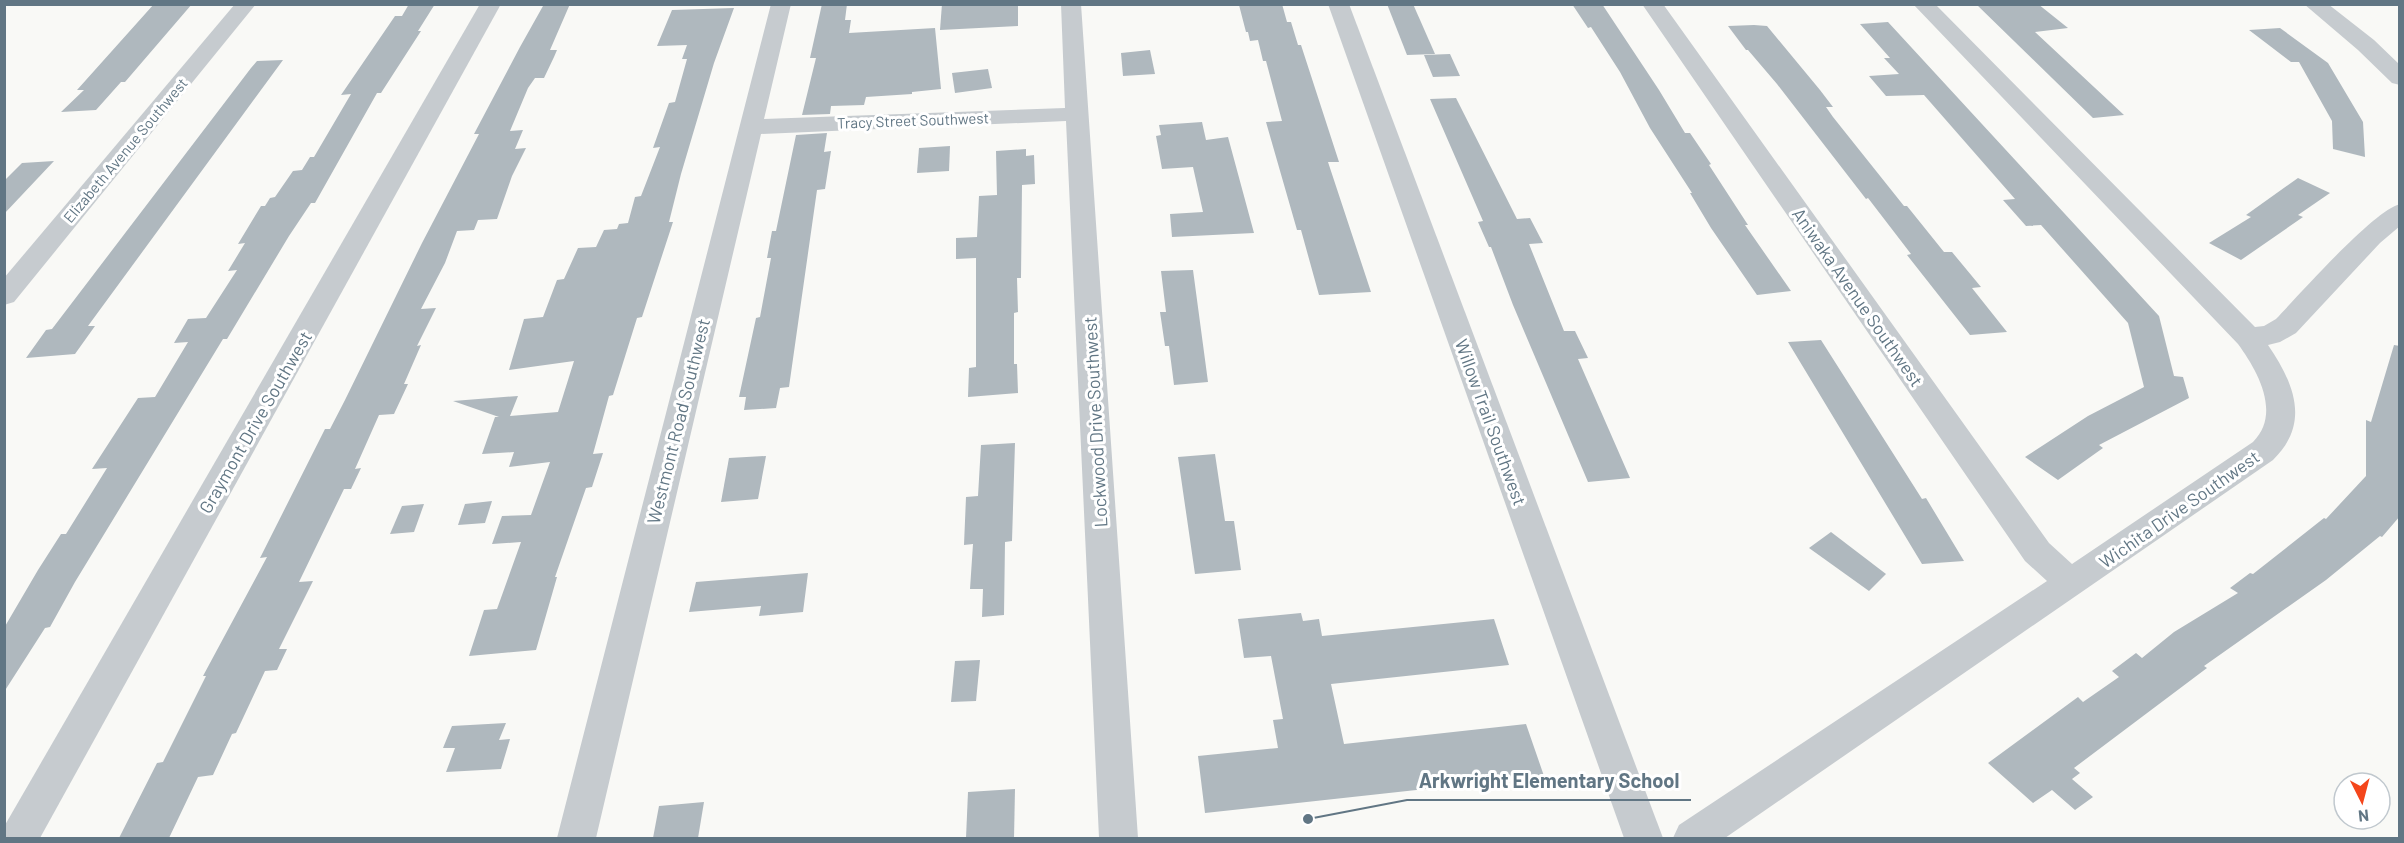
<svg xmlns="http://www.w3.org/2000/svg" width="2404" height="843" viewBox="0 0 2404 843" font-family="Barlow,sans-serif">
<style>
.building{fill:#afb8be}
.lines{fill:none;stroke-linecap:round;stroke-linejoin:round}
.street{fill:#c6cbcf;fill-rule:evenodd}
.labels{text-anchor:middle;dominant-baseline:central;stroke-width:6;stroke-linejoin:round;paint-order:stroke}
.far-street-label{font-size:15px;fill:#617684;stroke:#fff}
.street-label{font-size:18px;fill:#617684;stroke:#fff}
.leader{fill:none;stroke:#617684;stroke-width:2}
.callout-dot{fill:#617684;stroke:#fff;stroke-width:2}
.callout-label{font-size:20px;text-anchor:middle;font-weight:bold;fill:#617684;stroke:#fff;stroke-width:6;stroke-linejoin:round;paint-order:stroke}
</style>
<rect width="100%" height="100%" fill="#f9f9f6"/>
<g class="building">
<polygon points="154,4 192,4 125,82 121,82 96,110 61,112 84,90 77,90"/>
<polygon points="409,4 435,4 418,31 421,31 381,93 377,93 315,203 311,203 289,236 227,339 223,339 75,582 50,627 45,628 4,692 4,628 38,570 61,534 66,534 107,468 92,469 138,398 155,397 188,342 174,343 188,319 206,318 237,270 228,271 245,243 238,244 261,206 265,206 270,198 275,197 293,171 302,170 310,157 314,157 351,94 341,95 395,16 402,16"/>
<polygon points="570,4 550,50 557,50 554,57 544,78 535,78 528,88 510,131 523,130 515,149 526,148 512,176 497,219 478,220 474,230 457,231 445,263 421,309 436,308 417,346 421,345 404,384 408,384 394,414 379,415 355,469 361,468 351,489 344,489 299,582 313,581 279,649 287,649 277,670 265,671 236,733 232,734 213,775 198,777 169,838 119,838 157,763 163,762 206,676 203,676 267,557 260,558 325,429 330,429 345,400 422,243 479,134 474,134 520,47 543,6"/>
<polygon points="822,4 847,4 845,20 851,20 849,33 935,28 941,89 912,92 912,94 866,97 864,105 831,106 830,114 802,115 816,58 810,58"/>
<polygon points="942,4 1018,4 1018,26 940,30"/>
<polygon points="1282,4 1287,22 1291,22 1298,45 1301,45 1339,162 1328,162 1371,292 1319,295 1301,230 1297,230 1266,122 1282,121 1266,61 1263,61 1258,40 1250,41 1248,32 1246,32 1239,5"/>
<polygon points="1387,4 1413,4 1435,54 1407,55"/>
<polygon points="1572,4 1602,4 1659,90 1685,133 1690,133 1711,164 1709,165 1748,225 1745,225 1791,291 1757,295 1711,228 1690,193 1692,193 1650,128 1620,72 1591,27 1588,28"/>
<polygon points="1976,4 2038,4 2068,28 2035,32 2124,115 2093,118"/>
<polygon points="734,8 714,63 681,174 669,222 673,222 642,317 637,318 613,395 609,396 593,454 603,453 592,487 586,488 555,577 557,577 536,650 469,656 484,610 497,609 521,542 492,544 502,516 531,515 550,462 509,467 514,452 482,454 495,417 499,417 453,401 518,396 510,416 558,412 574,361 509,370 524,319 543,317 557,280 564,279 578,248 596,247 604,230 617,229 619,224 628,223 635,197 641,196 660,147 653,148 669,103 675,102 687,59 682,59 687,45 657,46 672,10"/>
<polygon points="1888,22 2159,316 2174,376 2183,377 2189,398 2099,445 2103,448 2058,480 2025,457 2088,416 2144,387 2128,323 2041,225 2026,226 2003,200 2015,199 1924,95 1886,96 1869,76 1899,74 1884,58 1890,58 1860,24"/>
<polygon points="1754,25 1767,26 1820,90 1833,107 1826,107 1833,117 1904,206 1907,206 1944,252 1952,252 1981,287 1972,288 2007,332 1970,335 1907,255 1911,254 1868,198 1866,199 1777,84 1748,50 1746,50 1728,26"/>
<polygon points="2280,28 2328,63 2363,122 2365,157 2333,149 2332,121 2299,62 2291,62 2249,30"/>
<polygon points="1150,50 1155,74 1123,76 1121,53"/>
<polygon points="1450,54 1460,76 1433,77 1424,55"/>
<polygon points="283,60 88,326 95,326 75,354 26,358 46,330 52,329 251,68 257,61"/>
<polygon points="988,69 992,88 955,93 952,73"/>
<polygon points="1456,98 1517,219 1530,218 1543,243 1529,244 1564,331 1575,331 1588,358 1578,359 1630,478 1588,482 1513,305 1491,247 1489,247 1478,222 1483,221 1430,99"/>
<polygon points="1202,122 1206,140 1228,137 1254,233 1172,237 1170,214 1203,212 1193,167 1162,169 1156,136 1161,135 1159,125"/>
<polygon points="827,133 824,152 831,151 825,189 817,190 789,387 780,388 776,408 744,410 746,397 739,397 756,318 760,317 771,258 767,258 772,231 776,231 796,135"/>
<polygon points="950,146 949,171 917,173 919,148"/>
<polygon points="1026,149 1026,156 1034,155 1035,184 1022,185 1021,278 1017,278 1018,312 1014,313 1014,364 1017,364 1018,393 968,397 969,368 976,367 976,258 956,259 956,238 977,237 979,196 997,195 996,151"/>
<polygon points="54,161 4,214 4,181 22,163"/>
<polygon points="2298,178 2330,193 2298,215 2303,217 2241,260 2209,243 2251,217 2246,215"/>
<polygon points="1193,270 1208,382 1174,385 1169,346 1165,346 1160,312 1166,312 1161,271"/>
<polygon points="1821,340 1922,499 1926,498 1964,561 1922,564 1788,342"/>
<polygon points="2394,345 2400,346 2400,516 2382,537 2380,536 2326,580 2204,666 2207,668 2074,768 2080,773 2072,779 2093,797 2075,810 2052,790 2033,803 1988,763 2078,697 2083,702 2119,677 2112,671 2136,653 2142,658 2174,632 2238,593 2230,588 2250,573 2253,574 2324,518 2326,519 2366,476 2366,420 2371,422"/>
<polygon points="1015,443 1012,541 1005,542 1004,615 982,617 983,589 970,589 973,544 964,545 966,497 978,496 981,445"/>
<polygon points="1215,454 1225,521 1234,521 1241,570 1195,574 1178,457"/>
<polygon points="766,456 758,499 721,502 729,458"/>
<polygon points="492,501 485,523 458,525 465,504"/>
<polygon points="424,504 414,532 390,534 402,506"/>
<polygon points="1831,532 1886,574 1869,591 1809,548"/>
<polygon points="808,573 803,612 759,616 761,606 689,612 696,582"/>
<polygon points="1301,613 1303,621 1319,619 1322,636 1494,619 1509,665 1331,684 1344,744 1526,724 1544,776 1205,813 1198,756 1278,748 1273,720 1283,719 1271,656 1244,658 1238,619"/>
<polygon points="980,660 976,701 951,702 955,661"/>
<polygon points="506,723 499,740 510,739 501,769 446,772 455,748 443,748 452,726"/>
<polygon points="1015,789 1014,838 966,838 968,792"/>
<polygon points="704,802 698,838 653,838 659,806"/>
</g>
<g class="lines">
<g class="street">
<polygon points="235,4 256,4 14,302 4,305 4,278"/>
<polygon points="480,4 501,4 40,838 4,838 5,825"/>
<polygon points="771,4 791,4 764,119 1065,108 1061,4 1081,4 1138,838 1099,838 1066,121 761,134 596,838 557,838"/>
<polygon points="1328,4 1349,4 1663,838 1624,838"/>
<path d="M1642 4H1663L2049 543 2072 564 2253 442C2282 413 2257 370 2238 344L1913 4H1935L2255 327 2264 326 2276 319C2299 295 2373 211 2400 204V226L2380 243 2296 333 2280 342 2268 345C2294 383 2311 423 2273 460L1725 838H1673L1679 825 2047 581 2025 561Z"/>
<polygon points="2304,4 2328,4 2374,40 2400,65 2400,85 2392,83 2358,50"/>
</g>
</g>
<g class="labels">
<g class="far-street-label">
<text transform="translate(913 120) rotate(-2)">Tracy Street Southwest</text>
<text transform="translate(125 150) rotate(-50)">Elizabeth Avenue Southwest</text>
</g>
<g class="street-label">
<text transform="translate(1858 297) rotate(55)">Aniwaka Avenue Southwest</text>
<text transform="translate(678 421) rotate(-76)">Westmont Road Southwest</text>
<text transform="translate(255 422) rotate(-60)">Graymont Drive Southwest</text>
<text transform="translate(1095 422) rotate(-93)">Lockwood Drive Southwest</text>
<text transform="translate(1491 422) rotate(70)">Willow Trail Southwest</text>
<text transform="translate(2179 509) rotate(-35)">Wichita Drive Southwest</text>
</g>
</g>
<path class="leader" d="M1308 819L1407 800H1691"/>
<circle class="callout-dot" cx="1308" cy="819" r="6"/>
<g class="callout-label">
<text x="1549" y="788">Arkwright Elementary School</text>
</g>
<rect width="2404" height="843" fill="none" stroke="#617684" stroke-width="12"/>
<g transform="translate(2362 801) rotate(174)"><circle r="28" fill="#ffffff" stroke="#c0c8ce" stroke-width="1.5"/>
<path d="M0-4.5L10 22L0 15L-10 22Z" fill="#f4461b"/>
<text y="-9" font-size="16" font-weight="bold" text-anchor="middle" fill="#617684">N</text>
</g>
</svg>
